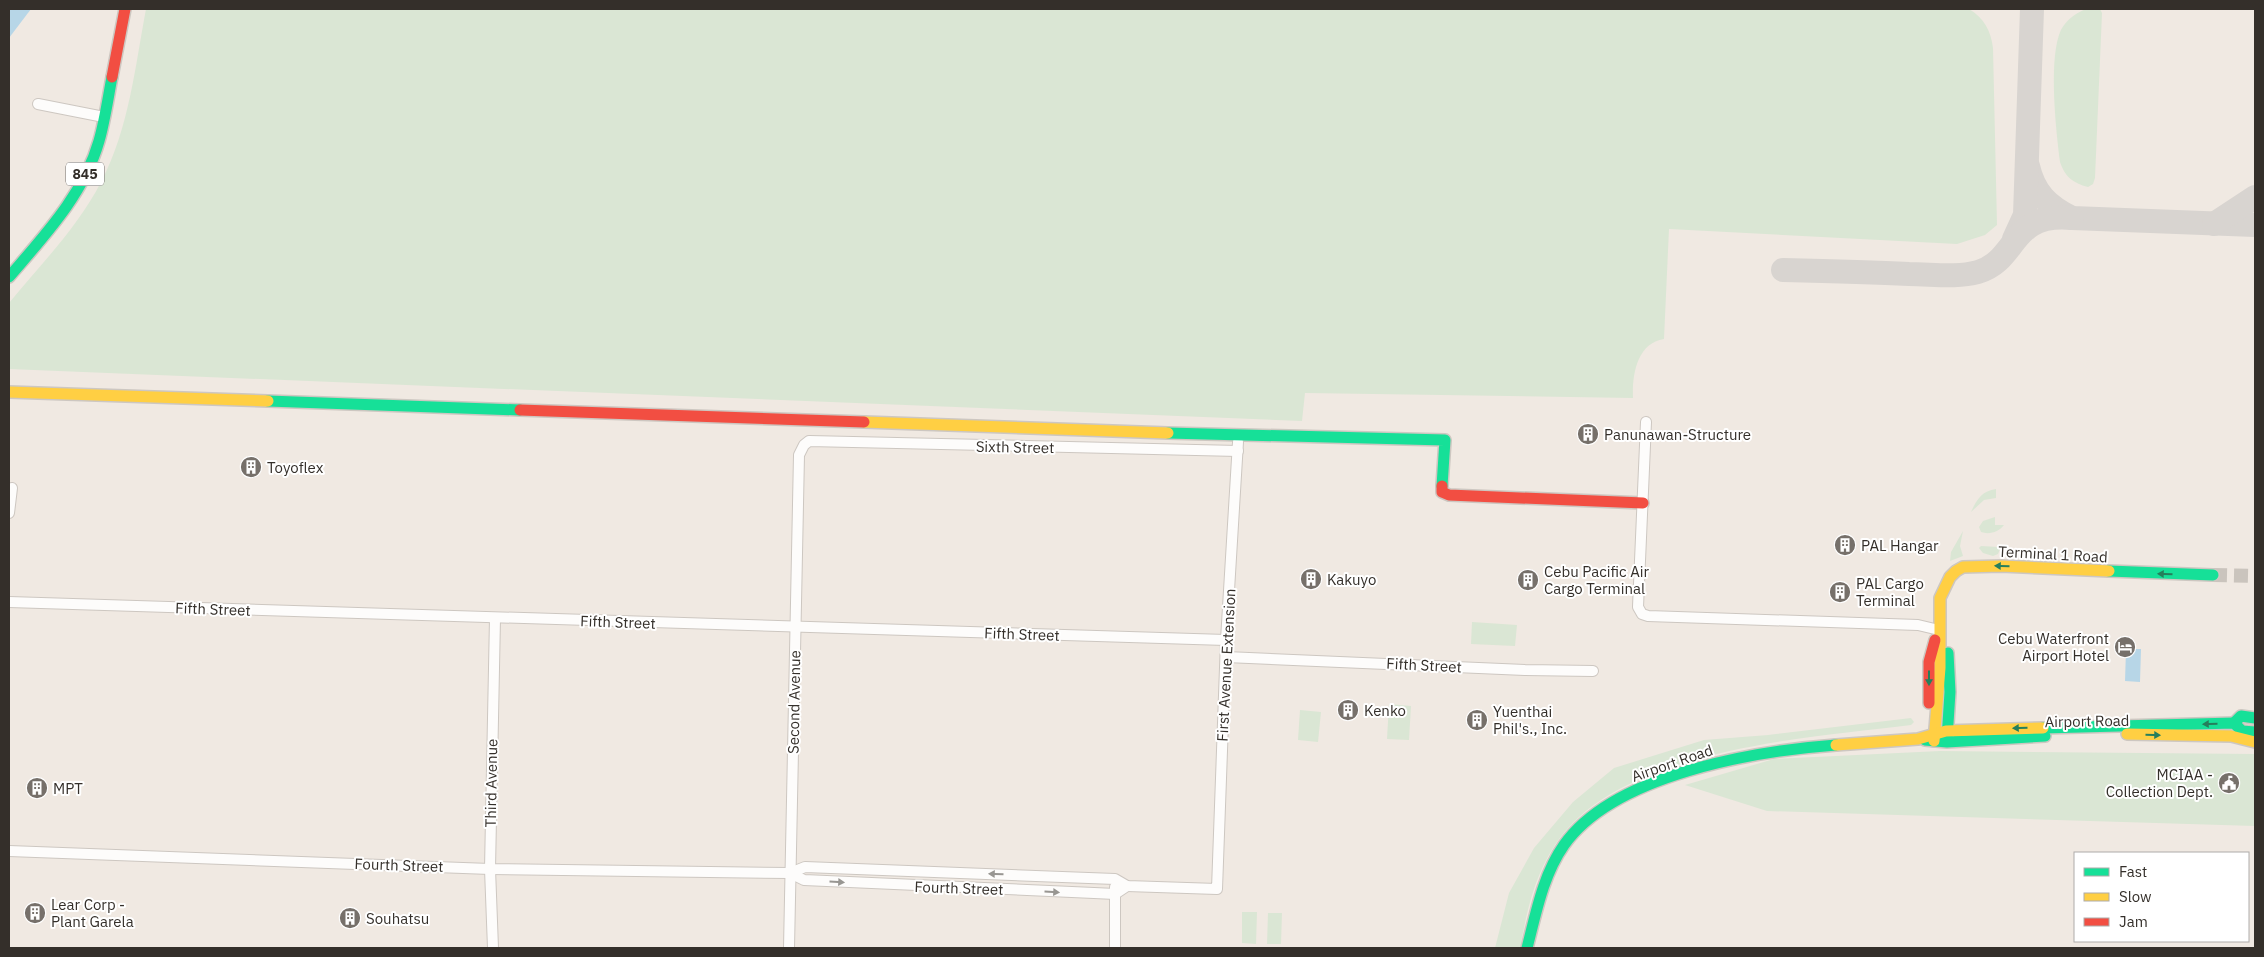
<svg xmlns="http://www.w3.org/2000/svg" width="2264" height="957" viewBox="0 0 2264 957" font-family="'IBM Plex Sans',sans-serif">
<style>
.green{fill:#dae6d4}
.water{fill:#b7d6e7}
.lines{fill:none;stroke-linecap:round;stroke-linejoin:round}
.taxiway{stroke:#d8d4d0;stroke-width:24}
.secondary-tunnel{stroke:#cac4bd;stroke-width:14;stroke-dasharray:14 7;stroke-linecap:butt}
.street-casing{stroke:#cdc7c1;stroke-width:12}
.fast-casing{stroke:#cdc7c1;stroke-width:14}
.slow-casing{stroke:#cdc7c1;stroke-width:14}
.jam-casing{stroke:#cdc7c1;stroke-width:14}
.street{stroke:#fdfcfb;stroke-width:10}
.fast{stroke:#16e098;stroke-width:11}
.slow{stroke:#ffcf43;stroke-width:11}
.jam{stroke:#f24e42;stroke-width:11}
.oneway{fill:#267f5c}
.oneway2{fill:#989692}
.labels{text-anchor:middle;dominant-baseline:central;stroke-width:4;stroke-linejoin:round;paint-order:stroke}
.shield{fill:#fff;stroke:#716d6a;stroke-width:1}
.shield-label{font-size:14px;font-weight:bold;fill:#342f2a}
.poi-label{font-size:15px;fill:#342f2a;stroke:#fff;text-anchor:start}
.street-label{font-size:15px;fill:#342f2a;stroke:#fff}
</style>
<rect width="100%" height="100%" fill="#f0e9e2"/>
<g class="green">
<path d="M146 9H1969C1984 18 1991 31 1993 48L1997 225 1985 235 1957 244 1669 229 1664 339C1637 343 1632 375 1633 398L1305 393 1302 421 9 369V303C41 264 78 227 101 182 129 129 135 67 146 9Z"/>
<path d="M2086 9H2100L2102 13 2095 178 2093 184 2088 187C2073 183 2065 177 2060 162 2056 130 2049 65 2059 35 2063 22 2074 14 2086 9Z"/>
<path d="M1996 489V498L1984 500 1971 512C1977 499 1982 491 1996 489Z"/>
<path d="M1995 517V525H2004C1999 532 1989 535 1981 532L1979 527 1983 521Z"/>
<polygon points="1963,531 1960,546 1963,556 1950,561 1951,552"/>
<polygon points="1981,546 1999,547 2000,549 1998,554 1993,556 1983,553 1979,548"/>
<polygon points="1472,622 1517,625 1515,646 1471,644"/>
<polygon points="1389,704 1411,706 1409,740 1387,739"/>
<polygon points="1300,710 1321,712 1318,742 1298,740"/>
<path d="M1911 718 1914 722 1911 725C1807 738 1617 749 1555 845 1534 877 1527 911 1520 948H1495L1509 893 1534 848 1573 802 1614 768 1704 740 1768 735Z"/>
<polygon points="1940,751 2255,754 2255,826 1767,811 1685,785 1774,759"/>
<polygon points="1242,912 1257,912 1256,944 1242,943"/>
<polygon points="1268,913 1282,913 1281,944 1267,944"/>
</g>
<g class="water">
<polygon points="9,9 31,9 9,38"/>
<polygon points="2126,649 2141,649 2140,682 2125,681"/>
</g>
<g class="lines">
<g class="taxiway">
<path d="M2028 166C2034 193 2048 206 2072 218L2255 225"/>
<polyline points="2214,224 2255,197"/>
<polyline points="2014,239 2025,215 2032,9"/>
<path d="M1783 270C1825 271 1867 272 1909 274 1932 274 1956 278 1978 272 2019 260 2009 212 2072 218"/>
</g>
<polyline class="secondary-tunnel" points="2213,575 2255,576"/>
<g class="street-casing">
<g id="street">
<polyline points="38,104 104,117"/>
<polyline points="1646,422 1638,607 1642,614 1648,616 1918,625 1939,630"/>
<polyline points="9,513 12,488"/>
<polyline points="9,602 1226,640"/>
<polyline points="1226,657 1525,670 1593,671"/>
<polyline points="9,851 490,869 790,873 805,867 1115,879 1127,886 1217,889 1226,640 1238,442"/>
<polyline points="790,873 804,880 1094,893 1115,894 1127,886"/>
<polyline points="1115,887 1115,948"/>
<polyline points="493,948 490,869 495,618"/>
<polyline points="789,948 799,455 804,445 809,441 1238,451"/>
</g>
</g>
<g class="fast-casing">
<g id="fast">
<path d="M9 277C44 236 84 194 99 141 105 120 108 98 112 77"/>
<polyline points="268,401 520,410"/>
<polyline points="1168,433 1445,440 1442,486"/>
<polyline points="2109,571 2213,575"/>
<polyline points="2234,723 2241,716 2255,718"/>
<polyline points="2043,728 2234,723 2242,731 2255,732"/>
<polyline points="1947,739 1950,692 1948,653"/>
<polyline points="1925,740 1947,742 2045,736"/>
<path d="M1527 948C1536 913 1543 875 1564 845 1614 774 1755 751 1836 745"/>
</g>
</g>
<g class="slow-casing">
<g id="slow">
<polyline points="9,392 268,401"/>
<polyline points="864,422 1168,433"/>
<polyline points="2127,734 2231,736 2255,742"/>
<polyline points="1934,741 1940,668 1940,598 1950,577 1956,571 1963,567 2001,566 2109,571"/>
<polyline points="1836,745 1918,739 1946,731 2043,728"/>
</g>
</g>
<g class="jam-casing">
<g id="jam">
<polyline points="112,77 125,9"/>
<polyline points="520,410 864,422"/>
<polyline points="1442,486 1442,492 1449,495 1643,503"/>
<polyline points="1929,703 1929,662 1935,640"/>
</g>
</g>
<use href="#street" class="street"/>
<use href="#fast" class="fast"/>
<use href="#slow" class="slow"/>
<use href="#jam" class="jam"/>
</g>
<defs><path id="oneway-solid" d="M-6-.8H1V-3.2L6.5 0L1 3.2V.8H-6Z" transform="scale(1.25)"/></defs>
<g class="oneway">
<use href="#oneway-solid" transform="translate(2002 566) rotate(-178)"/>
<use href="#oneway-solid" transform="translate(2165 574) rotate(-178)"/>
<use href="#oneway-solid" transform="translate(1929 678) rotate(90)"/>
<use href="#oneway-solid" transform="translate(2210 724) rotate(179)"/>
<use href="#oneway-solid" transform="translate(2020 728) rotate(178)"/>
<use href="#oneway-solid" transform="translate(2153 735) rotate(1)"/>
</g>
<g class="oneway2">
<use href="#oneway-solid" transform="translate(996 874) rotate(-178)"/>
<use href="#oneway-solid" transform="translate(837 882) rotate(3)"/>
<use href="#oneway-solid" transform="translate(1052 892) rotate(3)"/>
</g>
<defs>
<g id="building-disc" transform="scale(1.125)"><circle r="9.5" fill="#76706a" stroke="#fff"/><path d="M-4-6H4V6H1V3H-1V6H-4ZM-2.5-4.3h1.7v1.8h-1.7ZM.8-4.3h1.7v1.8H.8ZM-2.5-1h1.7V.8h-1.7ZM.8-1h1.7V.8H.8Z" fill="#fff"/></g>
<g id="hotel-disc" transform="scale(1.125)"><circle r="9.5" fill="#76706a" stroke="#fff"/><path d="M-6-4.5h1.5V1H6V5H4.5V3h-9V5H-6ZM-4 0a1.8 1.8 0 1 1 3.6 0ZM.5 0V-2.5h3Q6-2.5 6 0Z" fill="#fff"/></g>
<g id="civic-disc" transform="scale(1.125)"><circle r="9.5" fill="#76706a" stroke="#fff"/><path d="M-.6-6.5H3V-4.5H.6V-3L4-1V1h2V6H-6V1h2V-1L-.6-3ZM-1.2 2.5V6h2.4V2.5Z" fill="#fff"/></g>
</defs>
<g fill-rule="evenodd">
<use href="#building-disc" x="1588" y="434"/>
<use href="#building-disc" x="251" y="467"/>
<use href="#building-disc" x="1845" y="545"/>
<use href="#building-disc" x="1311" y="579"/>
<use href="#building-disc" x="1528" y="580"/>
<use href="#building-disc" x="1840" y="592"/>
<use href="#hotel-disc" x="2125" y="647"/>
<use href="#building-disc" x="1348" y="710"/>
<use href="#building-disc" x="1477" y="720"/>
<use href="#civic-disc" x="2229" y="783"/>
<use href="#building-disc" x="37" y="788"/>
<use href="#building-disc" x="35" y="913"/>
<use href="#building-disc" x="350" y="918"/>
</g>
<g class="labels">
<rect class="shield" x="66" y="162.5" width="38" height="23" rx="4"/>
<g class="shield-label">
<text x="85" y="174">845</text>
</g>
<g class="poi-label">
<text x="1604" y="434">Panunawan-Structure</text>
<text x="267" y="467">Toyoflex</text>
<text x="1861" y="545">PAL Hangar</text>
<text x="1544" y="571">Cebu Pacific Air<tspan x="1544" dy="17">Cargo Terminal</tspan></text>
<text x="1327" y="579">Kakuyo</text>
<text x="1856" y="583">PAL Cargo<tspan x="1856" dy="17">Terminal</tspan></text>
<text x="2109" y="638" text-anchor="end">Cebu Waterfront<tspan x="2109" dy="17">Airport Hotel</tspan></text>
<text x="1364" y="710">Kenko</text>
<text x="1493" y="711">Yuenthai<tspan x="1493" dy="17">Phil's., Inc.</tspan></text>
<text x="2213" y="774" text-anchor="end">MCIAA -<tspan x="2213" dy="17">Collection Dept.</tspan></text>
<text x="53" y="788">MPT</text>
<text x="51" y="904">Lear Corp -<tspan x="51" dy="17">Plant Garela</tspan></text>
<text x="366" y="918">Souhatsu</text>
</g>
<g class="street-label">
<text transform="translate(1015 447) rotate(1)">Sixth Street</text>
<text transform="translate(2053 554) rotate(3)">Terminal 1 Road</text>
<text transform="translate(213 609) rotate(2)">Fifth Street</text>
<text transform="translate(618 622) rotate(2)">Fifth Street</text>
<text transform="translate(1022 634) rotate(2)">Fifth Street</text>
<text transform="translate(1226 665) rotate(-87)">First Avenue Extension</text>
<text transform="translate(1424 665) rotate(3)">Fifth Street</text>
<text transform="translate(794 702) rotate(-89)">Second Avenue</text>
<text transform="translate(2087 721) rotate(-1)">Airport Road</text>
<text transform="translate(1672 763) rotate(-19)">Airport Road</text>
<text transform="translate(491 783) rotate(-89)">Third Avenue</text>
<text transform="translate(399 865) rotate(2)">Fourth Street</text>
<text transform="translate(959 888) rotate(2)">Fourth Street</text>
</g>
</g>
<rect width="2264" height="957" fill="none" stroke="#342f2a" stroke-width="20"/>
<rect x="2074" y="852" width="175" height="90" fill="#ffffff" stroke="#aeacaa"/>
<rect x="2084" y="868" width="25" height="8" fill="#16e098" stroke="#aeacaa"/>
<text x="2119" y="877" font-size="15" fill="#342f2a">Fast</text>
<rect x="2084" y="893" width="25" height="8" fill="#ffcf43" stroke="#aeacaa"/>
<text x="2119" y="902" font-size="15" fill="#342f2a">Slow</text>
<rect x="2084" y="918" width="25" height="8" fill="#f24e42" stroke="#aeacaa"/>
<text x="2119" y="927" font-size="15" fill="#342f2a">Jam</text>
</svg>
